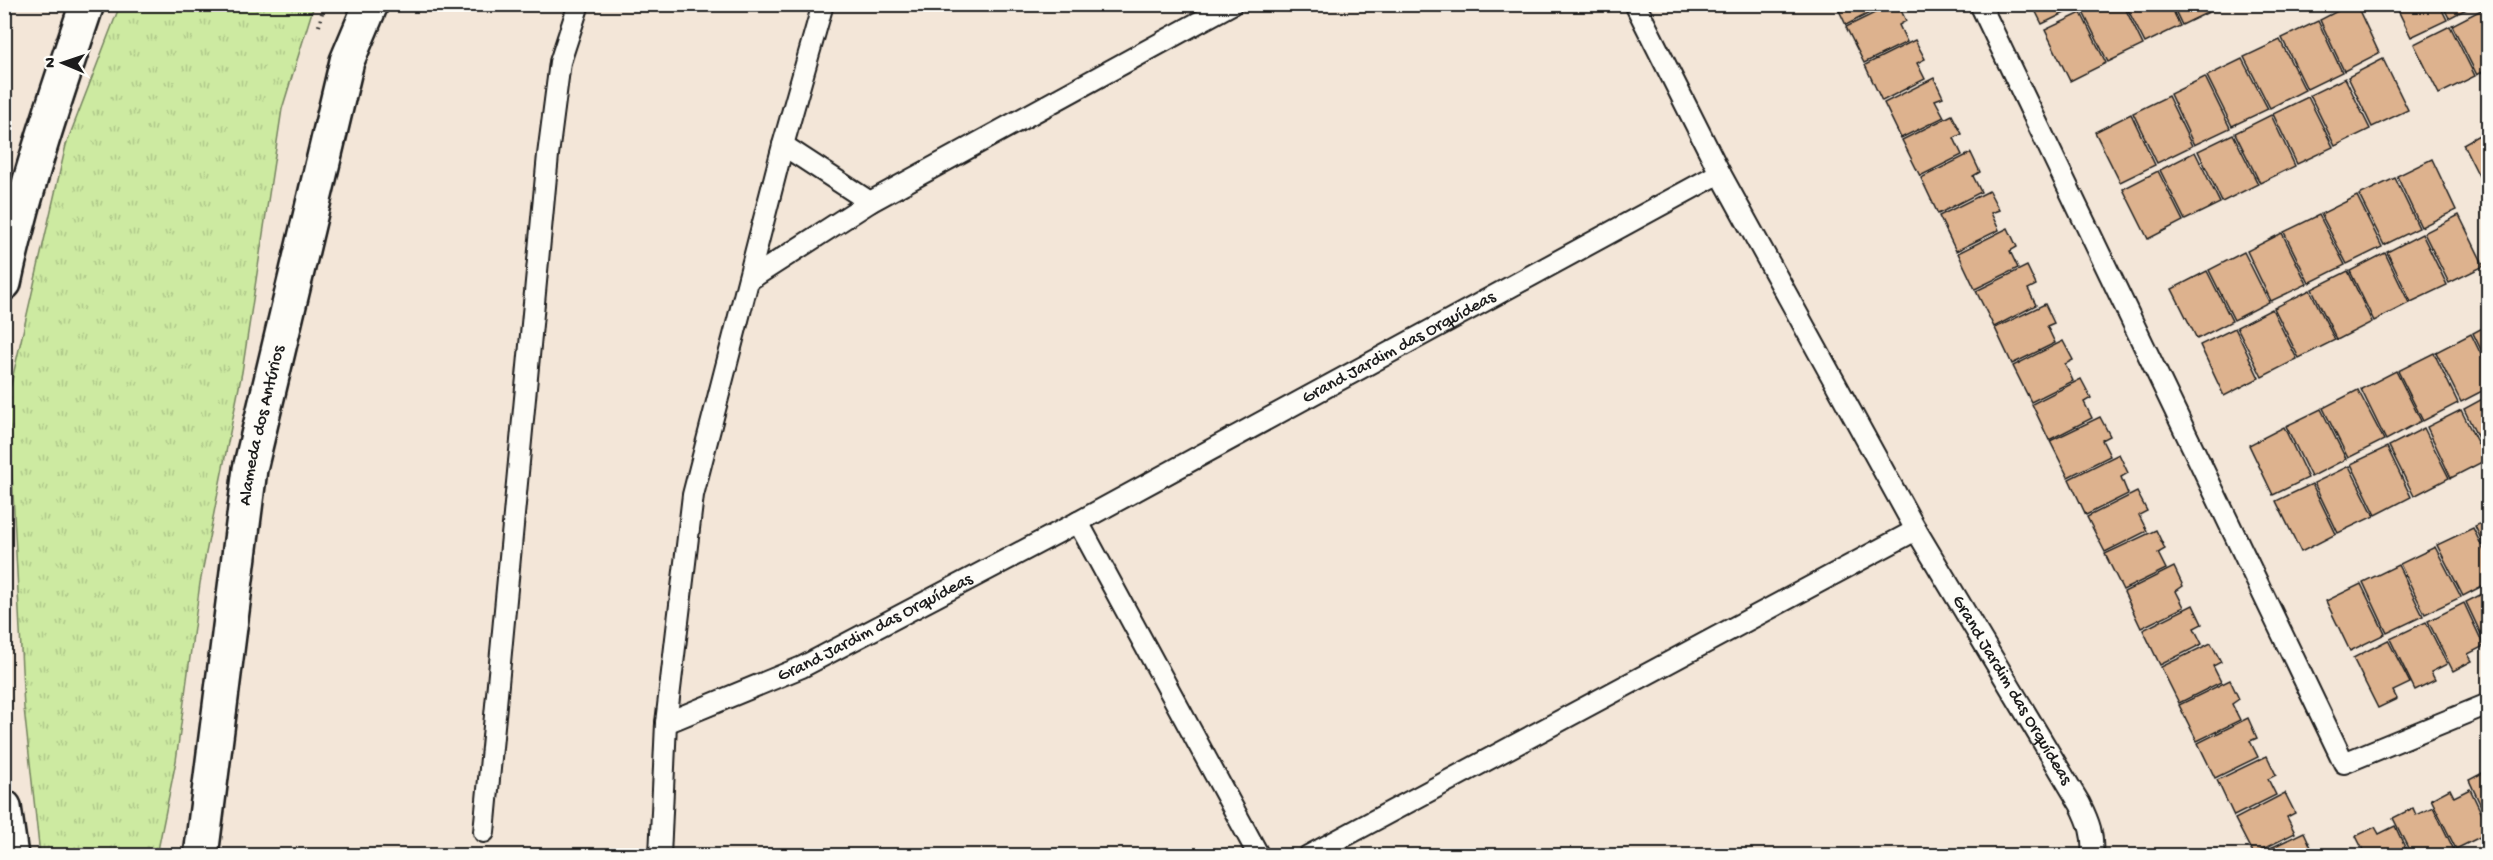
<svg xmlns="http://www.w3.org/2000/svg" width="2493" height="860" viewBox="0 0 2493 860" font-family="'Gochi Hand',sans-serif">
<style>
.grass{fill:url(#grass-tufts);stroke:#74835e;stroke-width:1.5}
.building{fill:#ddb28e;stroke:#1c1c1c;stroke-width:1.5}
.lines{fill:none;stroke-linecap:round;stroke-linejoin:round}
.lane-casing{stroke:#1c1c1c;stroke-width:24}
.secondary-casing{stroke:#1c1c1c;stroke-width:38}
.path{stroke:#1c1c1c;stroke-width:4;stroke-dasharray:1.5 4.5;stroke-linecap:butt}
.lane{stroke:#fdfcf7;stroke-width:20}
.secondary{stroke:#fdfcf7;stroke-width:33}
.labels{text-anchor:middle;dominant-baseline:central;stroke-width:5;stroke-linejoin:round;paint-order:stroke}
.street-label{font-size:18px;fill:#1c1c1c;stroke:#fdfcf7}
</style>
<defs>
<pattern id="grass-tufts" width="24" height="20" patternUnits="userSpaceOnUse" patternTransform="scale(1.5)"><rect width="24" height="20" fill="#cdeaa1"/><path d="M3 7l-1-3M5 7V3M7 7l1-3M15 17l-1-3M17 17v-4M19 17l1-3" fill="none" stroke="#afc88a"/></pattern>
</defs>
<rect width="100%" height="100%" fill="#f3e6d8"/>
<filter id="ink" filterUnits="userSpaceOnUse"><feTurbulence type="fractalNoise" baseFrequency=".0167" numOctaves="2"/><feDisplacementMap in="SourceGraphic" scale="12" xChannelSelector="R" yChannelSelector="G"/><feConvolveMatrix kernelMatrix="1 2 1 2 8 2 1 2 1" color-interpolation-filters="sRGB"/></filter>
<g filter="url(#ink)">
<polygon class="grass" points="120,5 314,5 282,109 242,372 200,583 176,761 157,855 40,855 24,708 8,397 66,145"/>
<g class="building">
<polygon points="1836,4 1887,4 1846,25"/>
<polygon points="1893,4 1898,4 1906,21 1899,25 1907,42 1864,63 1846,27"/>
<polygon points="2032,4 2076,4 2077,7 2042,24"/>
<polygon points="2098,4 2123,4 2143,45 2108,62 2083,12"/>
<polygon points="2125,4 2170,4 2180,26 2145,43"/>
<polygon points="2172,4 2216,4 2217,8 2182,25"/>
<polygon points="2351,4 2356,4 2379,53 2344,71 2320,20"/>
<polygon points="2395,4 2439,4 2447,20 2411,37"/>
<polygon points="2442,4 2476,4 2449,18"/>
<polygon points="2487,7 2488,69 2477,75 2452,25"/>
<polygon points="2081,13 2106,63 2070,81 2045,30"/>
<polygon points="2318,21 2342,72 2307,89 2282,38"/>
<polygon points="2450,26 2475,76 2439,94 2414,44"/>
<polygon points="1915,40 1925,59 1917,63 1925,79 1882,101 1865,65"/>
<polygon points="2280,40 2305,90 2270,108 2244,57"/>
<polygon points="2242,59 2268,109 2232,126 2207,76"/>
<polygon points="2383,59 2408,110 2372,127 2348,77"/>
<polygon points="2205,77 2230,128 2194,145 2170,94"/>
<polygon points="1934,78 1943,97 1935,100 1944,117 1901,138 1884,103"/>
<polygon points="2345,78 2370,129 2335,146 2310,95"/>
<polygon points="2168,96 2192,146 2157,163 2133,113"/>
<polygon points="2308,97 2333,147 2297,164 2273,114"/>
<polygon points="2131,114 2155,165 2120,182 2095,132"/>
<polygon points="1952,115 1962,134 1954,138 1962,155 1920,176 1902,140"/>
<polygon points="2271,115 2295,166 2260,183 2235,133"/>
<polygon points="2488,130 2488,194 2463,144"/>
<polygon points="2233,134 2258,184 2222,202 2198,151"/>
<polygon points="2195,152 2220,203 2185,220 2160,170"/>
<polygon points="1971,153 1980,172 1973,176 1981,192 1938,214 1921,178"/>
<polygon points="2432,159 2456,210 2421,227 2397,176"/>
<polygon points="2158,171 2183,221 2148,239 2123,189"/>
<polygon points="2395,178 2419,228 2384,245 2359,195"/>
<polygon points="1989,191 1999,210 1991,213 1999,230 1956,251 1939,216"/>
<polygon points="2357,196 2382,247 2347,264 2321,214"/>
<polygon points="2319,215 2345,265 2309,283 2284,232"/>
<polygon points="2459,215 2484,266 2449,283 2424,233"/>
<polygon points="2008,228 2017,247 2010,251 2018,268 1975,289 1958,253"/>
<polygon points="2282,233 2307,284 2271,301 2247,251"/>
<polygon points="2422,234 2447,285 2411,302 2387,252"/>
<polygon points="2244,252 2269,302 2234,320 2209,270"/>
<polygon points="2385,253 2409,303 2374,321 2350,271"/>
<polygon points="2027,266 2036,285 2028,289 2036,305 1994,327 1976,291"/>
<polygon points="2207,271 2232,321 2197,339 2172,289"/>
<polygon points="2348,271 2372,322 2337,340 2312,289"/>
<polygon points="2310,290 2335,340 2299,358 2274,308"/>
<polygon points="2045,304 2054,323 2047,326 2055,343 2012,364 1995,328"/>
<polygon points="2272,309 2297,359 2262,377 2237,327"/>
<polygon points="2488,325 2488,364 2473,333"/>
<polygon points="2235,328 2259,378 2224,396 2200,345"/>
<polygon points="2471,334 2488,369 2488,388 2461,402 2436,352"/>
<polygon points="2063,341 2073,360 2065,364 2073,381 2031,402 2013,366"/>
<polygon points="2434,353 2458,403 2423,421 2398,371"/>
<polygon points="2396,371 2421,421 2386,440 2361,389"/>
<polygon points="2081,379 2091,398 2084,402 2092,418 2049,440 2032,404"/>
<polygon points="2358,390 2384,440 2348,458 2323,408"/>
<polygon points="2488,396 2488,459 2464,409"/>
<polygon points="2321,409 2346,459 2311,477 2286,426"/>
<polygon points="2461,410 2486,460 2451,478 2427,427"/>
<polygon points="2100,417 2110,436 2102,440 2110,456 2068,477 2050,441"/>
<polygon points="2284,427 2308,478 2273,495 2249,445"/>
<polygon points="2424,428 2449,478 2414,496 2389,446"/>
<polygon points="2387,447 2411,497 2376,515 2351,464"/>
<polygon points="2119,454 2128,473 2121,477 2128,494 2086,515 2069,479"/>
<polygon points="2349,466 2374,516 2338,533 2314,483"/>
<polygon points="2312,484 2336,534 2301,552 2276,501"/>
<polygon points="2137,492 2147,511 2139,515 2147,531 2105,552 2087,517"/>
<polygon points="2488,520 2488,554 2475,526"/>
<polygon points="2473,528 2488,559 2488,583 2463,596 2437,545"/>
<polygon points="2156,530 2165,549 2158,553 2166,569 2123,590 2105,554"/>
<polygon points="2435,547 2461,597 2425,614 2400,564"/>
<polygon points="2398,565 2423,616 2387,633 2363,582"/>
<polygon points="2174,567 2183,586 2176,591 2184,607 2141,628 2124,592"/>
<polygon points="2361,584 2385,634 2350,651 2326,601"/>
<polygon points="2488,591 2488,649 2466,602"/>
<polygon points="2464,603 2484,646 2468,654 2472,661 2453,671 2428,621"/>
<polygon points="2193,605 2202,624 2194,628 2202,644 2160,665 2143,630"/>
<polygon points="2426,622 2447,664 2431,672 2435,680 2415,690 2390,639"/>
<polygon points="2388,640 2410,683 2393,691 2397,699 2378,708 2353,658"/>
<polygon points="2211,643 2221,662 2213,666 2221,682 2179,703 2161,667"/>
<polygon points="2230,680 2239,699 2232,704 2240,720 2197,741 2179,705"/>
<polygon points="2248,718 2257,738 2250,741 2258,757 2215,778 2198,743"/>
<polygon points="2267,756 2276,775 2268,779 2276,795 2234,816 2217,780"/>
<polygon points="2488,770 2488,821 2469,780"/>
<polygon points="2450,789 2454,797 2470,789 2488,827 2488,833 2456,849 2431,799"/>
<polygon points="2285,793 2295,813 2287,817 2295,833 2253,854 2235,819"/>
<polygon points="2433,807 2454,850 2443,856 2412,856 2393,818 2413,808 2416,815"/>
<polygon points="2395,826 2409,856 2366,856 2356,836 2375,827 2379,834"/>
<polygon points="2304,832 2315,856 2254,856"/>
</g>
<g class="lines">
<g class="lane-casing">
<g id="lane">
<path id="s1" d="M1635 4 1720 173 1916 530 2080 804C2089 822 2094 835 2092 856"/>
<polyline points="1980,4 2344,763 2488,704"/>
<polyline points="783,145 870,202"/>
<polyline points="749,280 870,202 1232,4"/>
<polyline points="1078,522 1259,856"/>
<path id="s2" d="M666 723 802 667 1078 522 1720 173"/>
<polyline points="484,832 548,155 560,62 579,4"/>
<polyline points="660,856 666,723 693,495 783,145 823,4"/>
<polyline points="1308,856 1916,530"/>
</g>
</g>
<g class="secondary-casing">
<g id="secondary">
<path d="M4 283C24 189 56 96 87 4"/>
<polyline points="4,807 11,856"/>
<path id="s3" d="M201 856 250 469 347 61 371 4"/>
</g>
</g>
<g class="path">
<polyline points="319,26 324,4"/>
<polyline points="4,333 7,318"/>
<polyline points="4,727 7,771"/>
</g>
<use href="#lane" class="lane"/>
<use href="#secondary" class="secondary"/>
</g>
</g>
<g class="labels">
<g class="street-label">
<text stroke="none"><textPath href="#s2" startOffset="824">Grand Jardim das Orquídeas</textPath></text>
<text stroke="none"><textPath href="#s3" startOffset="435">Alameda dos Antúrios</textPath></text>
<text stroke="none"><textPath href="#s2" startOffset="230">Grand Jardim das Orquídeas</textPath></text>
<text stroke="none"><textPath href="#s1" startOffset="783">Grand Jardim das Orquídeas</textPath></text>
</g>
</g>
<rect width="2493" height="860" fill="none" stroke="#fdfcf7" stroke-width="24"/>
<rect x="12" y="12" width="2469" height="836" fill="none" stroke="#1c1c1c" stroke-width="2" filter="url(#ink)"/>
<g transform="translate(63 63) rotate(272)" stroke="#fdfcf7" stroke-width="4.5" paint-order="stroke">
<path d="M0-4.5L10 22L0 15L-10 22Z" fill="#1c1c1c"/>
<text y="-9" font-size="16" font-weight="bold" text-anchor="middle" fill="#1c1c1c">N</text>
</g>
</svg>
